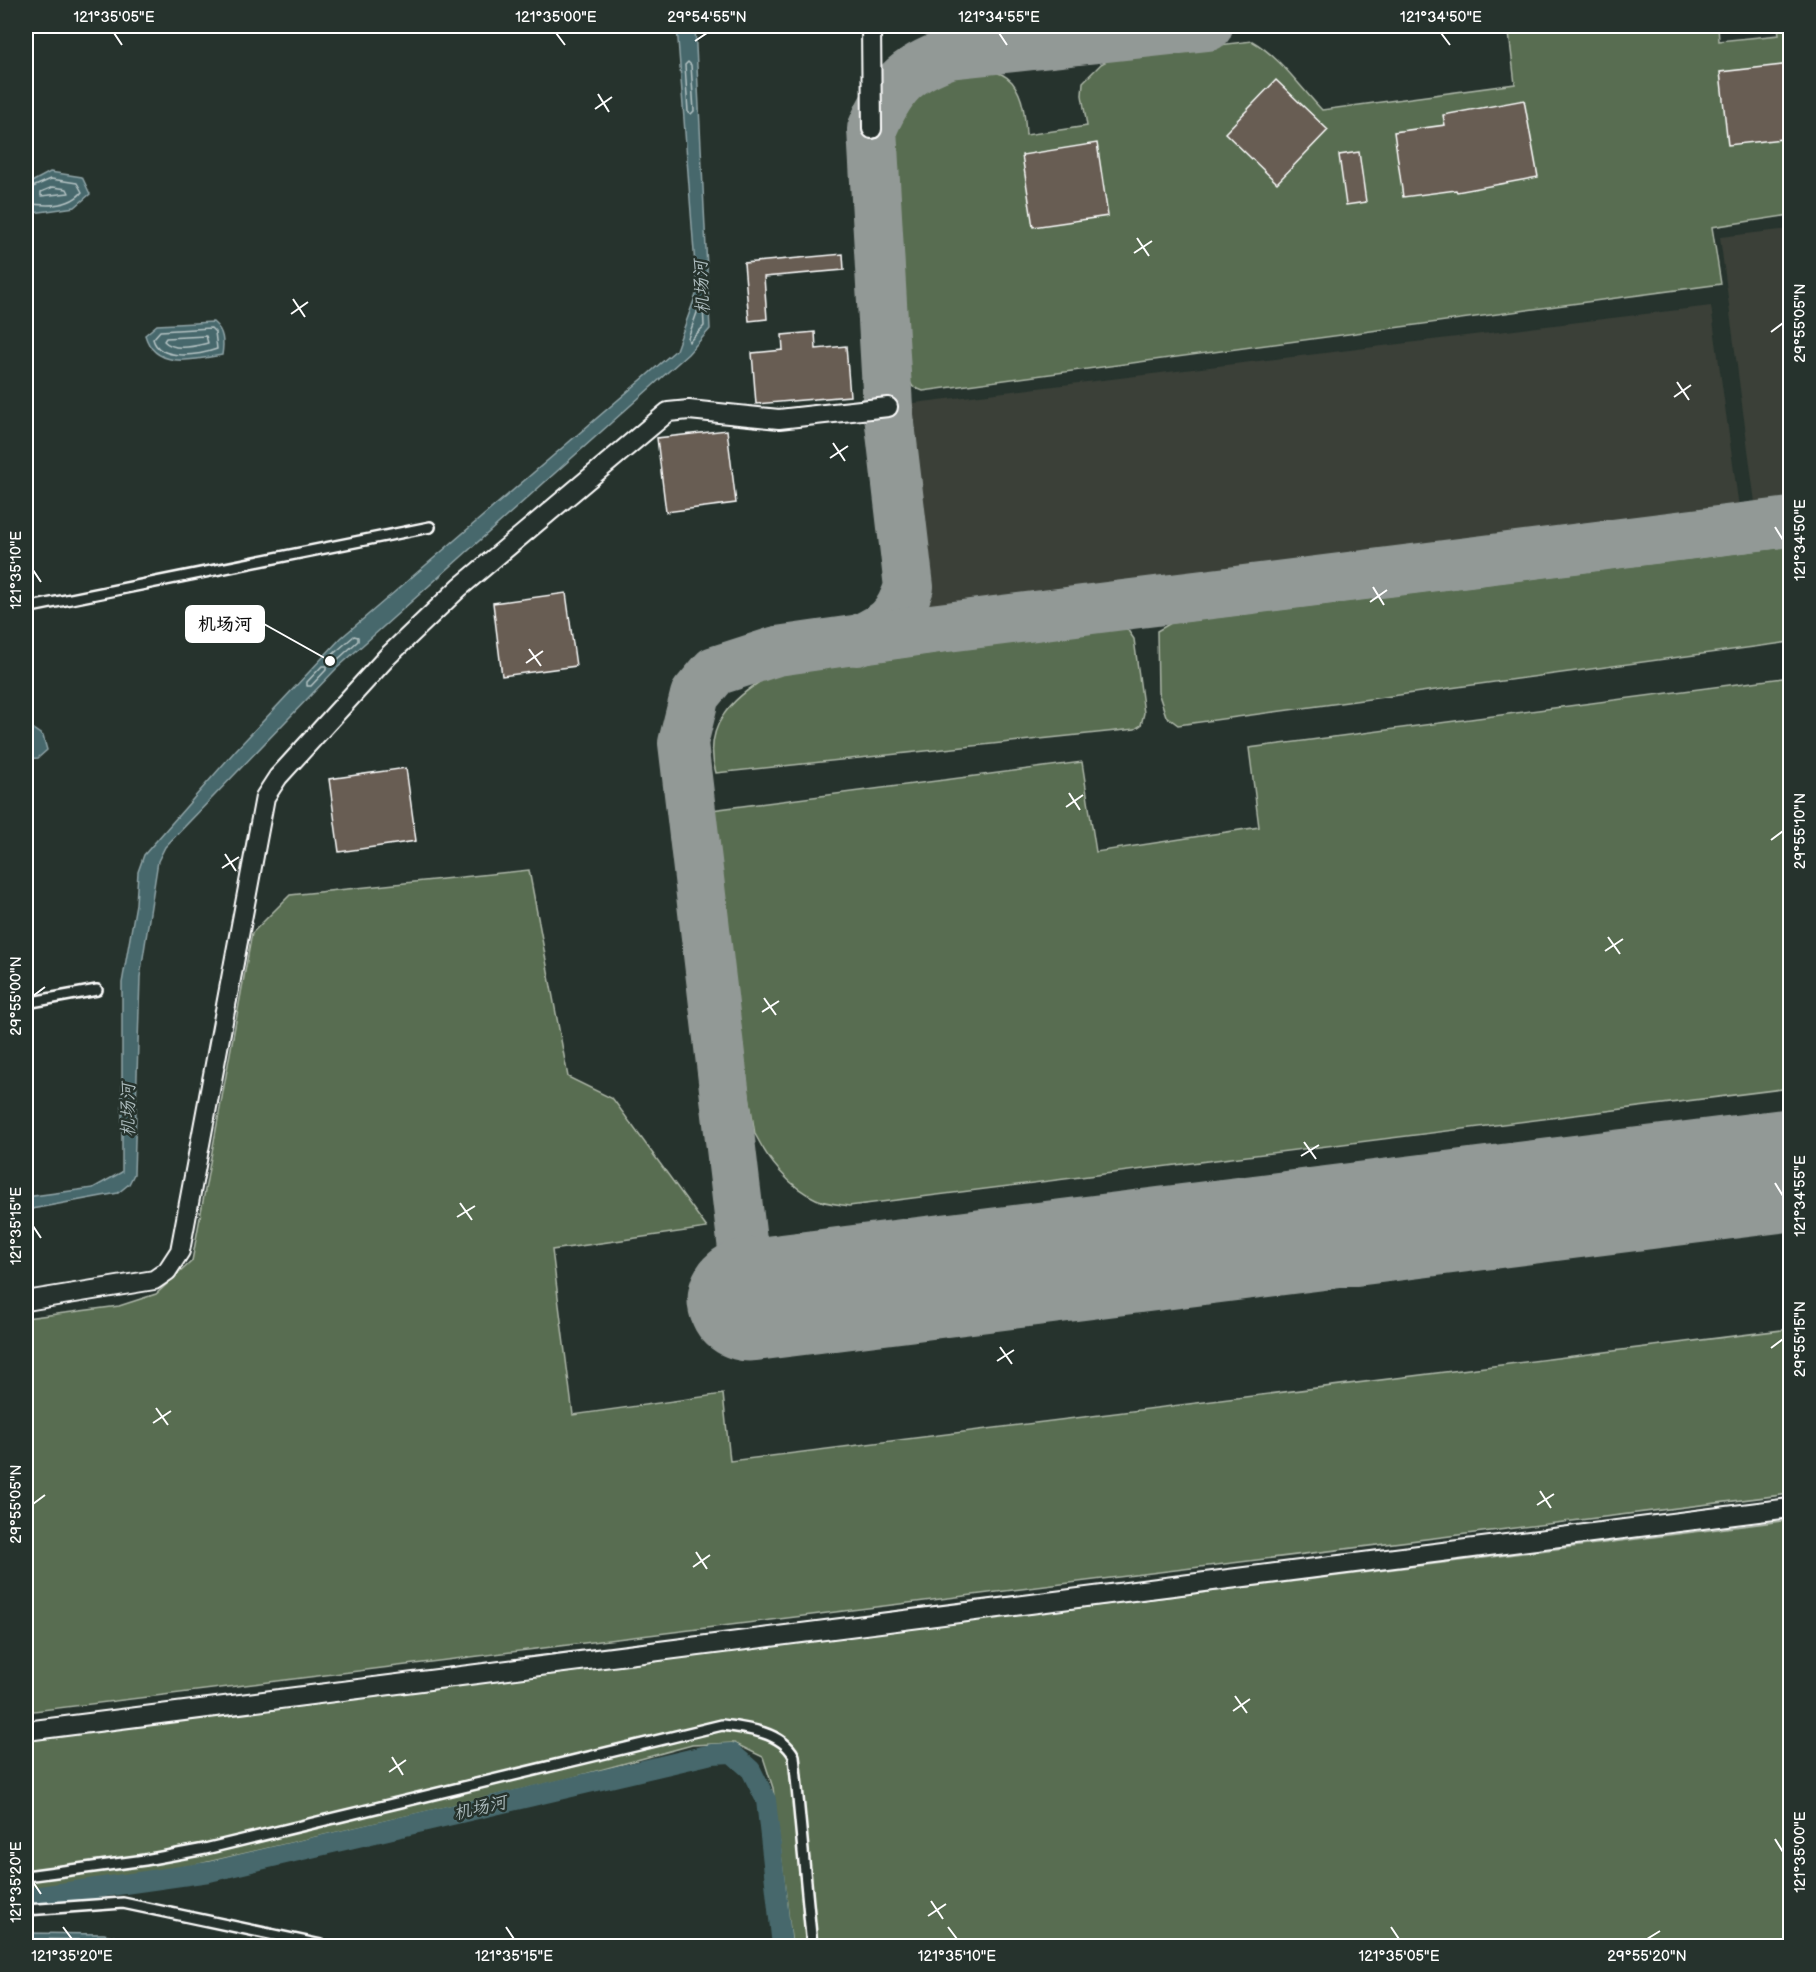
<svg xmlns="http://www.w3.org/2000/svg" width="1816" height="1972" viewBox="0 0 1816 1972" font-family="'Balsamiq Sans','LXGW WenKai TC',sans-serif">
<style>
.built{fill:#3a4038}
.green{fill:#596d51;stroke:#acb6a8;stroke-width:1.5}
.water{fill:#46686c;stroke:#90a4a7;stroke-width:1.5}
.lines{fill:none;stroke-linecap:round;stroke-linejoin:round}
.shore{stroke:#b5c3c4;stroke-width:1.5}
.canal{stroke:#46686c;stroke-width:20}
.taxiway{stroke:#929996;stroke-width:50}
.runway{stroke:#929996;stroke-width:123}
.building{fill:#675d52;stroke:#fff;stroke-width:1.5}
.lane-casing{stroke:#fff;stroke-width:14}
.street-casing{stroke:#fff;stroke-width:22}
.lane{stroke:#26332d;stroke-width:9}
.street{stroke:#26332d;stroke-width:18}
.ticks{fill:none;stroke:#fff;stroke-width:2}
.labels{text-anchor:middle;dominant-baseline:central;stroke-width:5;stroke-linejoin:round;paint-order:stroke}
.water-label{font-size:18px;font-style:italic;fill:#acbbbd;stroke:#26332d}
.leader{fill:none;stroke:#fff;stroke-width:2}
.callout-dot{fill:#fff;stroke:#26332d;stroke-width:2}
.callout{fill:#fff;stroke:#fff;stroke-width:2}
.callout-label{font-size:18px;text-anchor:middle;font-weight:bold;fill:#111}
.neatline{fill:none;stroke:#fff;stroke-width:2}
.ticks-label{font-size:15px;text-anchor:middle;fill:#fff}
</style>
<rect width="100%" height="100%" fill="#26332d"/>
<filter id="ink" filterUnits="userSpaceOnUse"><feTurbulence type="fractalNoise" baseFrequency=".0167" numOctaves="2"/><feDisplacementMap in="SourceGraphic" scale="12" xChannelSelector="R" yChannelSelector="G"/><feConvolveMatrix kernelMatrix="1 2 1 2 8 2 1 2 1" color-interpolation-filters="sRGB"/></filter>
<g filter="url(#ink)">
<g class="built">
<polygon points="1790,229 1790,505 1756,510 1720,237"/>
<polygon points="1711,306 1742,529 931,629 906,404"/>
</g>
<g class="green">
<path d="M1512 26H1718L1719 41 1779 35 1778 26H1790V215L1712 227 1721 284 923 391 913 387 905 373 889 152C893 135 895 118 905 104 923 79 988 55 1012 82 1024 97 1025 117 1026 135L1087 126 1082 95 1083 82 1101 64 1112 58 1252 41C1280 57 1300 87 1322 110L1515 84 1509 33Z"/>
<polygon points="1790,546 1790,642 1178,725 1166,716 1158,692 1157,631 1171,623"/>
<path d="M1116 627 1127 629 1134 639 1144 713 1141 725 1135 729 716 773C702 726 732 698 769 676Z"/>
<path d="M1790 677V1088L849 1206C839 1204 826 1204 816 1199 789 1187 768 1160 755 1134L704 811 1082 762 1096 852 1259 827 1249 748Z"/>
<polygon points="529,870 568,1077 613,1099 707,1228 552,1250 573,1415 723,1394 730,1461 1790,1329 1790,1494 26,1712 26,1318 119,1306 156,1294 192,1261 252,933 290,895"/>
<polygon points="1790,1520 1790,1946 792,1946 773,1788 763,1757 734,1743 692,1745 567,1779 195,1865 26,1890 26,1738"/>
</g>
<g class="water">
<polygon points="677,26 695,26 710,329 688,354 336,669 165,847 158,861 140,977 134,1174 129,1184 118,1193 26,1210 26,1197 93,1188 122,1172 122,983 136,904 138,872 144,855 235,751 341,638 676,350 697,292"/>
<polygon points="50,172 82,177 90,194 75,207 33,213 26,208 26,185"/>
<path d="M213 322C224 331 224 342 222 355 194 360 155 370 145 335L157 325Z"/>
<polygon points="26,727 30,727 43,736 47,750 38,758 26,759"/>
<polygon points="26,1933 104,1934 153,1946 26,1946"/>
</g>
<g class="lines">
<g class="shore">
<polygon points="688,62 691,65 694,111 691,114 688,112 685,65"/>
<polygon points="53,187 67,189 69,193 41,196 41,192"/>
<path d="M26 190 51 179 77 183 82 192C69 208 43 206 26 203"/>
<polygon points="703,305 704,326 689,342 688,338 699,307"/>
<path d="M211 328 215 332 217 349C200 355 159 362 153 339L160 331Z"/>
<path d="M206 336 208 343C195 346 174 352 164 341L166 338Z"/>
<polygon points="354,636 358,637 358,641 336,661 332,661 331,656"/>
<polygon points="322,666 326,666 326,670 311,686 307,686 307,682"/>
<polyline points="26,1939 103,1940 128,1946"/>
</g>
<polyline class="canal" points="26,1898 209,1872 712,1754 732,1753 751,1770 766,1800 782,1946"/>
<g class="taxiway">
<path d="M856 641C888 626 897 621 909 587L888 407 872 129C890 87 905 69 949 54L1208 26"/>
<polyline points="749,1300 683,743 695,695 715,671 777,651 931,629 1790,522"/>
</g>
<polyline class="runway" points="749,1300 1790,1170"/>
</g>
<g class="building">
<polygon points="1791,64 1791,138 1728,145 1720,72"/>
<polygon points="1276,80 1328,130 1277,183 1225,133"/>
<polygon points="1524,100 1538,177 1457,192 1456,190 1403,197 1394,132 1445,125 1443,115"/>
<polygon points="1097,143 1108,216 1033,227 1022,155"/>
<polygon points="1359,152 1366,202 1346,205 1339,155"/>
<polygon points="843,254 844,270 764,277 767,319 749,321 744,263"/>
<polygon points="815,332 816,349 846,346 850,396 756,404 752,353 783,350 782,335"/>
<polygon points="727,430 736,503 666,512 657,438"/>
<polygon points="566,593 576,666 502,676 493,603"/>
<polygon points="406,768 416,841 339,852 329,779"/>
</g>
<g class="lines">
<g class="lane-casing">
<g id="lane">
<polyline points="26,608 430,527"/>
<polyline points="26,1003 97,990"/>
<path d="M26 1876 145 1860 205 1849 722 1725C747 1728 782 1732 794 1756L812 1946"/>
<polyline points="26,1910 123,1903 326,1946"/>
</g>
</g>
<g class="street-casing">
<g id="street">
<polyline points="871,26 872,129"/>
<polyline points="26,1301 154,1280 167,1271 180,1251 265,797 278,777 388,656 460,587 668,412 689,410 779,419 888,407"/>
<polyline points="26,1731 1790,1508"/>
</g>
</g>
<use href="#lane" class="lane"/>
<use href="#street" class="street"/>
</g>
</g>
<path class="ticks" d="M114 33 122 45M556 33 565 45M999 33 1007 45M1441 33 1450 45M695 41 707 33M598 94 609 112M595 109 612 97M1137 238 1149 256M1134 253 1152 241M293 299 305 317M291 314 308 302M1771 332 1783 323M1677 382 1689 400M1674 397 1691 385M833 443 845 461M830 458 848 446M1775 527 1783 540M33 570 41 582M1373 587 1384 605M1370 602 1387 590M529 649 541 666M526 663 543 651M1069 793 1080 810M1066 807 1083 795M1771 840 1783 831M225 854 236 871M222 868 239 857M1608 937 1620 954M1605 951 1623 939M33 996 45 987M764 998 776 1015M762 1012 779 1001M1304 1142 1316 1159M1301 1156 1319 1145M1775 1183 1783 1196M460 1203 472 1220M457 1217 475 1206M33 1226 41 1238M1000 1347 1012 1364M1771 1348 1783 1339M997 1361 1014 1350M156 1408 168 1425M153 1423 171 1411M1540 1491 1551 1508M33 1504 45 1495M1537 1505 1554 1494M696 1552 707 1569M693 1567 710 1555M1235 1696 1247 1713M1233 1711 1250 1699M392 1757 403 1775M389 1772 406 1760M1775 1839 1783 1852M33 1882 41 1894M931 1901 943 1919M928 1916 946 1904M63 1927 72 1939M506 1927 514 1939M948 1927 957 1939M1391 1927 1399 1939M1647 1939 1660 1931"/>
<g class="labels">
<g class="water-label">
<text transform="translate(702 287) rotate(-93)">机场河</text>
<text transform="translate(128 1110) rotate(-90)">机场河</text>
<text transform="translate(480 1808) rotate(-13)">机场河</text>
</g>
</g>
<path class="leader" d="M330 661L264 624"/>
<circle class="callout-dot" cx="330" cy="661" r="6"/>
<rect class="callout" x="186" y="606" width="78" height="36" rx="6"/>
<g class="callout-label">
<text x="225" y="630">机场河</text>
</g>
<rect width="1816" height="1972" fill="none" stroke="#26332d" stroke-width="66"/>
<rect x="33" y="33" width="1750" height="1906" class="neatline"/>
<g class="ticks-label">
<text x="114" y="22">121°35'05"E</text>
<text x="556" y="22">121°35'00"E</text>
<text x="707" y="22">29°54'55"N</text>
<text x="999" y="22">121°34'55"E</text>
<text x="1441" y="22">121°34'50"E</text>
<text transform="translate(1800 323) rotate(-90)" y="5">29°55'05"N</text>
<text transform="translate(1800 540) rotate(-90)" y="5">121°34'50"E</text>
<text transform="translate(16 570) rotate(-90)" y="5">121°35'10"E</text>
<text transform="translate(1800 831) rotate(-90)" y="5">29°55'10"N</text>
<text transform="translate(16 996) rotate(-90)" y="5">29°55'00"N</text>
<text transform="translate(1800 1196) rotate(-90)" y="5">121°34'55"E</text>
<text transform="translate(16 1226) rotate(-90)" y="5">121°35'15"E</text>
<text transform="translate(1800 1339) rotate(-90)" y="5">29°55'15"N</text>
<text transform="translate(16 1504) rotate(-90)" y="5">29°55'05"N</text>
<text transform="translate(1800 1852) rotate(-90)" y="5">121°35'00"E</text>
<text transform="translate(16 1882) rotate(-90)" y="5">121°35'20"E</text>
<text x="72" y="1961">121°35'20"E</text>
<text x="514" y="1961">121°35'15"E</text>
<text x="957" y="1961">121°35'10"E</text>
<text x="1399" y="1961">121°35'05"E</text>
<text x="1647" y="1961">29°55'20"N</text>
</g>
</svg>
